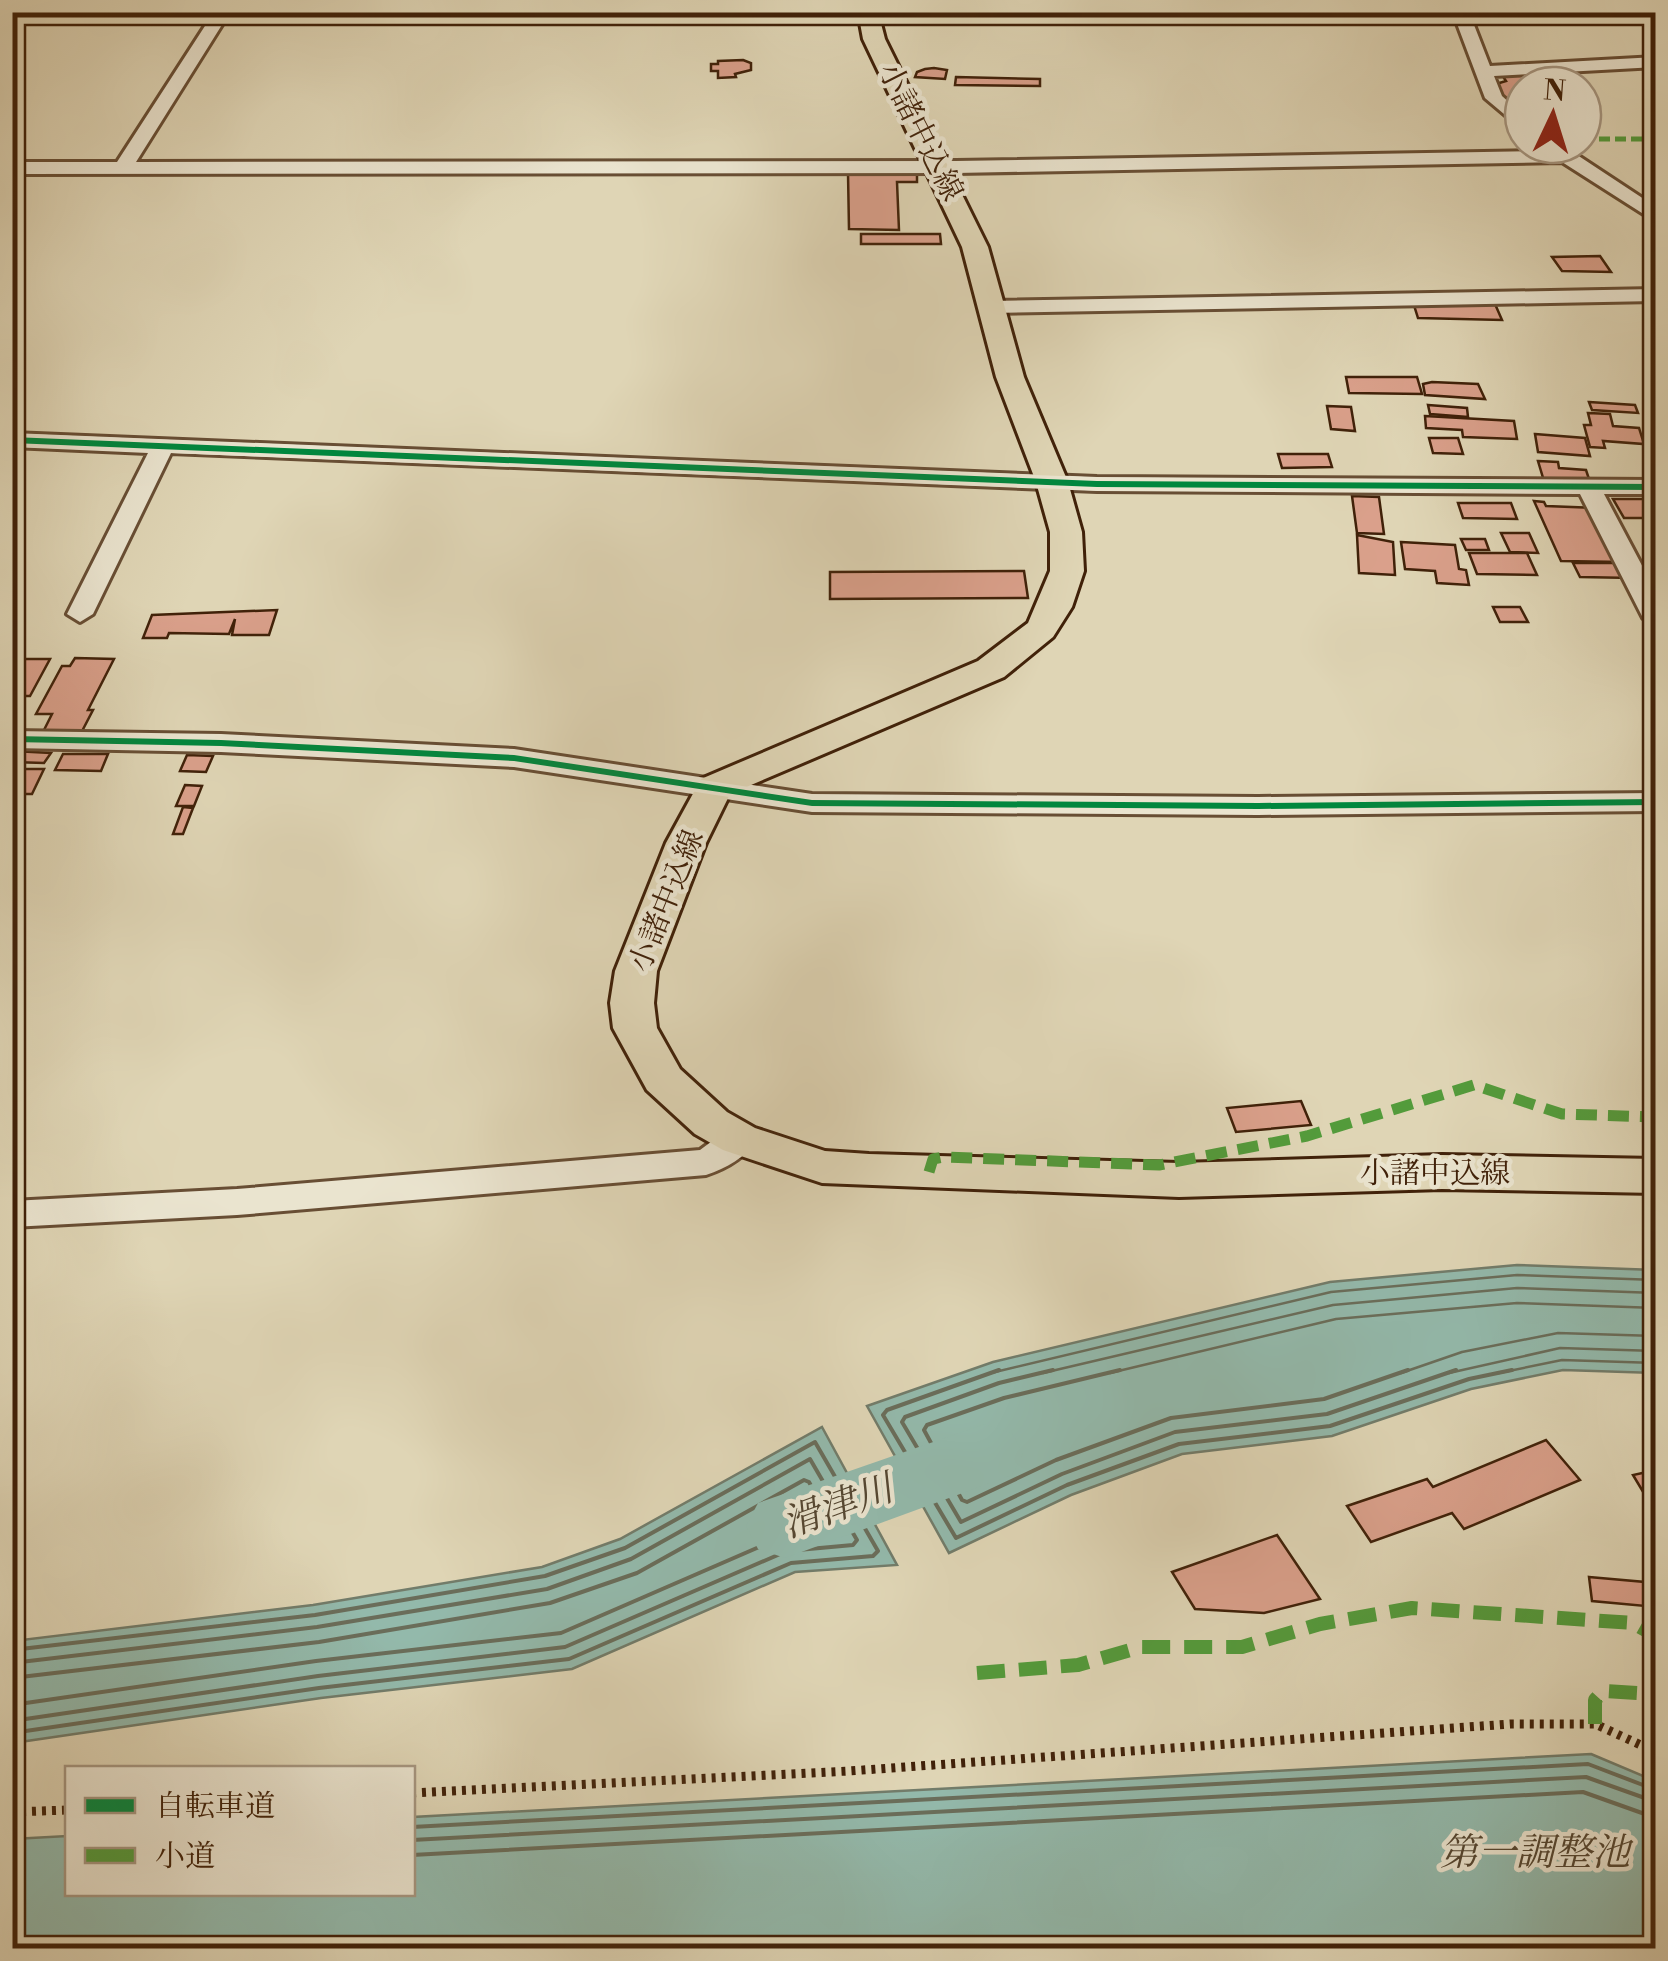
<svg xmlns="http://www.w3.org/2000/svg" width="1668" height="1961" viewBox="0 0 1668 1961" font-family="'Libre Bodoni','Noto Serif JP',serif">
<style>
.water{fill:#93b9ab;stroke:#727c6a;stroke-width:2.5}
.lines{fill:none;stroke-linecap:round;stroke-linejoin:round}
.shore-far1{stroke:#6a6d5a;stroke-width:2.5}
.shore{stroke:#6a6d5a;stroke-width:4}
.river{fill:#93b9ab;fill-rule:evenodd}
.building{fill:#daa08b;stroke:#402109;stroke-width:2.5}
.minor-casing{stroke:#684e34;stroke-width:6}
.major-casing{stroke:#402109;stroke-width:6}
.path{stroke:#402109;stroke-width:9;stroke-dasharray:4 6;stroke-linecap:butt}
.minor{fill:#eae4cf;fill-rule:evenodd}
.major{fill:#dfd5b5;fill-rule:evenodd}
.quiet-far2{stroke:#539b3b;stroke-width:5;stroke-dasharray:11 5;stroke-linecap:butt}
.quiet-far1{stroke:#539b3b;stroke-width:11;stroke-dasharray:21 11;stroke-linecap:butt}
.quiet{stroke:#539b3b;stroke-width:14;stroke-dasharray:28 14;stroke-linecap:butt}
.cycleway-casing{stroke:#eae4cf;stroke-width:7}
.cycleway{fill:#00873e;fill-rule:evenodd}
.labels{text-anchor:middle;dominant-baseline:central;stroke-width:9;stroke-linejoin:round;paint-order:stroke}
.street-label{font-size:30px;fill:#402109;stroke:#eae4cf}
.near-water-label{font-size:38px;font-style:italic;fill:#554732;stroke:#eae4cf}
</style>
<rect width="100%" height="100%" fill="#dfd5b5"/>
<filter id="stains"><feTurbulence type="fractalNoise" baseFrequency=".002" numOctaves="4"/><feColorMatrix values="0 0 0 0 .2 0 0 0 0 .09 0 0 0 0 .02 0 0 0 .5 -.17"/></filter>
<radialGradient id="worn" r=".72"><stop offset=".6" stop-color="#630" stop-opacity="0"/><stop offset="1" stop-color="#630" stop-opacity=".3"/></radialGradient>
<g class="water">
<polygon points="1517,1265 1655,1270 1655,1373 1563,1370 1471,1389 1332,1436 1182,1454 1071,1495 949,1553 867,1406 993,1362 1330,1282"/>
<polygon points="822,1427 897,1565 795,1572 572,1669 321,1698 13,1743 13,1641 313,1605 542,1567 620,1539"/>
<polygon points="1591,1754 1655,1781 1655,1948 13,1948 13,1839 67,1836 68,1894 412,1894 413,1817"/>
</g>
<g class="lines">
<g class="shore-far1">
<polyline points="991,1373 1331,1292 1517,1275 1656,1280"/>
<polyline points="1043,1373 1333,1305 1517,1288 1656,1293"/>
<polyline points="1110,1373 1336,1319 1517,1303 1656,1308"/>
<polyline points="1401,1373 1462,1352 1558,1333 1656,1336"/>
<polyline points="1449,1373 1560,1348 1656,1351"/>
<polyline points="1499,1373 1562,1360 1656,1363"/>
</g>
<g class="shore">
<polyline points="999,1370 887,1410 883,1415 956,1538 1067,1485 1179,1444 1330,1426 1469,1379 1512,1370"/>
<polyline points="1053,1370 999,1383 905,1417 902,1422 961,1522 1062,1474 1175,1432 1327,1414 1456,1370"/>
<polyline points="1120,1370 1004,1398 927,1425 924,1430 962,1500 967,1502 1056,1460 1171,1418 1324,1399 1408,1370"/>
<polyline points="12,1650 315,1615 545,1576 625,1548 815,1442 878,1551 873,1556 791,1563 569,1659 319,1688 12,1733"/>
<polyline points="12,1663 317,1627 547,1589 631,1559 810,1459 857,1540 853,1545 787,1551 565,1647 318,1676 12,1721"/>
<polyline points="12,1678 319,1642 550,1603 637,1573 804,1480 809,1482 833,1526 829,1532 782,1537 561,1633 316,1661 12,1705"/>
<polyline points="412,1827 1588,1764 1656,1790"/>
<polyline points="412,1840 1586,1777 1656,1802"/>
<polyline points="412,1855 1583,1792 1656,1818"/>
</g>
<polygon class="river" points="985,1424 1012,1433 1023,1454 1012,1475 785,1558 758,1549 746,1526 758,1503"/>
</g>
<g class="building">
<polygon points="1171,13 1208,14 1208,23 1170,21"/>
<polygon points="743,60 751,63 751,70 735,74 736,77 718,78 718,71 711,71 711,64 718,64 718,61"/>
<polygon points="925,69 934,68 947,70 945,79 915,77 917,72"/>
<polygon points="1502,75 1526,75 1529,81 1551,81 1553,85 1523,85 1523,104 1508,104 1496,84 1506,81"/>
<polygon points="956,77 1040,79 1040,86 955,85"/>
<polygon points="848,173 917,173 917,182 897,182 899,230 849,229"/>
<polygon points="861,234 940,234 941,244 861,244"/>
<polygon points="1600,256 1611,272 1562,271 1552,257"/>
<polygon points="1413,302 1495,304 1502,320 1418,318"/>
<polygon points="1346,377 1417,377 1422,394 1349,393"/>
<polygon points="1432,382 1478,384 1485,399 1425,395 1423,384"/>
<polygon points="1589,402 1635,405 1638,413 1592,410"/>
<polygon points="1428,405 1467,408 1468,417 1430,414"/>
<polygon points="1327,406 1351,407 1355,431 1331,429"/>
<polygon points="1588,413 1610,414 1613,426 1639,428 1644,444 1603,441 1605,448 1590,447 1584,425 1591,425"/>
<polygon points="1425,416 1514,421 1517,439 1463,437 1462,430 1426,428"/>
<polygon points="1535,434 1585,438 1590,456 1538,452"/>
<polygon points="1429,438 1458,438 1463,454 1433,453"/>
<polygon points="1278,454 1328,454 1332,467 1282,468"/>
<polygon points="1538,461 1558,462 1559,468 1586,470 1590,482 1544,481"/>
<polygon points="1352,496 1379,497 1384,534 1357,533"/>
<polygon points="1613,499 1656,499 1656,518 1624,518"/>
<polygon points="1534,501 1544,502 1546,506 1597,508 1623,562 1561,561"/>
<polygon points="1458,503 1511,503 1517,519 1463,518"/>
<polygon points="1501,533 1529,533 1538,553 1510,552"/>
<polygon points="1357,535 1393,542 1395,575 1359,573"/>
<polygon points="1461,539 1485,539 1489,550 1466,550"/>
<polygon points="1401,542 1455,545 1459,569 1466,570 1469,585 1437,583 1435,571 1405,569"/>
<polygon points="1469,553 1527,553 1537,575 1477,574"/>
<polygon points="1573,563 1625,563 1632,578 1580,577"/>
<polygon points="1024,571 1028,598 830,599 830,572"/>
<polygon points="1493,607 1520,607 1528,622 1500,622"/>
<polygon points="277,610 269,635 232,635 235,619 229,634 169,633 167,638 143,638 152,615"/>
<polygon points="75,658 114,659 88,710 93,710 80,735 42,734 52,714 36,714 62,666 70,666"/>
<polygon points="22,659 50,659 30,696 12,696 17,680 12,680 12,675"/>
<polygon points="12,752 13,751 51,753 44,763 12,762"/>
<polygon points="63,754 108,754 101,771 55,770"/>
<polygon points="187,755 213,756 206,772 180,771"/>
<polygon points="20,769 44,769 32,794 12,794"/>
<polygon points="185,785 202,786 194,806 176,806"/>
<polygon points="183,807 193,808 183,834 173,834"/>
<polygon points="1301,1101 1311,1125 1236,1132 1227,1108"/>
<polygon points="1546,1440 1580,1480 1464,1529 1452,1513 1371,1542 1347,1506 1427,1479 1433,1487"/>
<polygon points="1647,1472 1656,1493 1645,1495 1633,1475"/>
<polygon points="1277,1535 1320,1599 1264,1613 1195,1609 1172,1572"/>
<polygon points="1589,1577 1656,1583 1656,1607 1592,1601"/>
</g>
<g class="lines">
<g class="minor-casing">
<g id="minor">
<polygon points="214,12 230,12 136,162 956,161 1547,151 1541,145 1562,145 1656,207 1656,222 1562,162 956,173 12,174 12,162 117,162"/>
<polygon points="1233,12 1469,12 1490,66 1656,57 1656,67 1494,76 1502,96 1523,115 1523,130 1485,98 1456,21 1241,17"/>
<polygon points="1656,289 1656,301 992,313 982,307 992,301"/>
<polygon points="12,433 1097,477 1656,480 1656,494 1604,494 1656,592 1656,626 1643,618 1580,494 1097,491 171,453 93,614 80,622 67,614 148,453 12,447"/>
<polygon points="12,731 221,734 514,749 812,794 1258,797 1656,793 1656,811 1258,815 812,812 514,767 221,752 12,748"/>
<path d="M739 1127 751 1130 757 1139C745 1158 727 1168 706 1175L237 1215 12 1227V1201L237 1189 700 1150 727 1130Z"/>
</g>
</g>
<g class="major-casing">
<polygon id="major" points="858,12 878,12 885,39 988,247 1024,377 1068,482 1082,532 1084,571 1072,607 1053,637 1004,677 730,794 706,843 657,971 654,1003 657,1028 680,1069 727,1112 755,1128 825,1151 869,1154 1179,1163 1442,1155 1656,1159 1656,1193 1442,1189 1179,1197 822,1183 723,1150 695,1134 647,1090 613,1028 610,1003 615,971 666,843 701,779 978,661 1028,623 1050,571 1050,532 1036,482 996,377 962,247 863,39"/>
</g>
<g class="path">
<polyline points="412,1793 849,1771 1510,1724 1595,1724 1656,1752"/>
<polyline points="12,1812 68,1810"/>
</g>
<use href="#minor" class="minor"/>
<use href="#major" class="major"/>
<polyline class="quiet-far2" points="1583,139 1656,139"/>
<polyline class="quiet-far1" points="929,1172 933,1159 943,1157 1159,1165 1307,1136 1474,1085 1562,1114 1656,1117"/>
<g class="quiet">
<polyline points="977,1673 1078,1665 1141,1647 1242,1647 1320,1624 1412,1608 1633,1623 1656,1636"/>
<polyline points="1595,1724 1595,1700 1603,1691 1656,1694"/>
</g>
<g class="cycleway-casing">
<g id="cycleway">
<polygon points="12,437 1097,481 1656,484 1656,490 1097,487 12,443"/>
<polygon points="12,736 221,740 514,755 812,800 1258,803 1656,799 1656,805 1258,809 812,806 514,761 221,746 12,742"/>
</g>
</g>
<use href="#cycleway" class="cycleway"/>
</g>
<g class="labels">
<g class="street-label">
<text transform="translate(920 132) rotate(63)">小諸中込線</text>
<text transform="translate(667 901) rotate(-68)">小諸中込線</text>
<text x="1435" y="1174">小諸中込線</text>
</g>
<g class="near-water-label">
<text transform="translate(838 1507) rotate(-20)">滑津川</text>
<text x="1535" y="1853">第一調整池</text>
</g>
</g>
<rect width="1668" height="1961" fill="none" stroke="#dfd5b5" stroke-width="50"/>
<rect x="15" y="15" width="1638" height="1931" fill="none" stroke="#402109" stroke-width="5"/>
<rect x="25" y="25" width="1618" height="1911" fill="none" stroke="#402109" stroke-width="2.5"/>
<rect x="65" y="1766" width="350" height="130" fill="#eae4cf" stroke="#a69680" stroke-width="2.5"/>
<rect x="85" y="1798" width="50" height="15" fill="#00873e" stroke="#a69680" stroke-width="2.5"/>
<text x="155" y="1816" font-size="30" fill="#402109">自転車道</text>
<rect x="85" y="1848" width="50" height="15" fill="#539b3b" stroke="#a69680" stroke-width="2.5"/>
<text x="155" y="1866" font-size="30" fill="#402109">小道</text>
<g transform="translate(1553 115) rotate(4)"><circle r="48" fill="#eae4cf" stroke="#a69680" stroke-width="2.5"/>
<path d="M0-8L18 38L0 25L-18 38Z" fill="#8f2418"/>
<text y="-15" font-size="28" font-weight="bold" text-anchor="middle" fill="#402109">N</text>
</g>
<rect width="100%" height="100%" filter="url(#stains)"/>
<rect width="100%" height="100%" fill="url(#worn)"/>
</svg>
